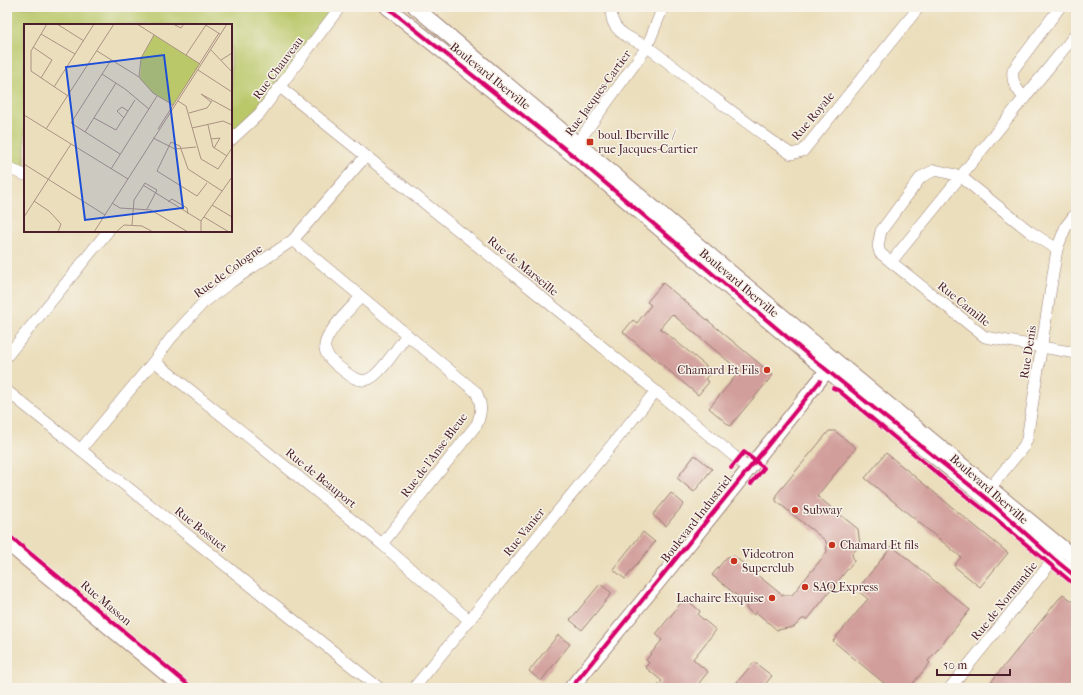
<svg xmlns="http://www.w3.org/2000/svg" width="1083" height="695" viewBox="0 0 1083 695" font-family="'IM FELL French Canon',serif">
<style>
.green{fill:#bac86a;stroke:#82744a}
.building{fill:#d19e9b}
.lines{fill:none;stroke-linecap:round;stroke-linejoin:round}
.minor-casing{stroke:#9a7e74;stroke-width:12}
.tertiary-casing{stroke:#9a7e74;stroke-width:16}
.minor{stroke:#fff;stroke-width:11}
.tertiary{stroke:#fff;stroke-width:14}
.cycleway-casing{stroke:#f7f3e8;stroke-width:6}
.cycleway{stroke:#d6006c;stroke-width:4}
.poi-dot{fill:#c8321e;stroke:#f7f3e8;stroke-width:1.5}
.labels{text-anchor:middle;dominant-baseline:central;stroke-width:3;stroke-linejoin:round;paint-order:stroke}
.street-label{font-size:12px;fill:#4a1f2b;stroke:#f7f3e8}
.poi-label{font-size:12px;fill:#4a1f2b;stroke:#f7f3e8;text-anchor:start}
.inset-road{fill:none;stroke:#ab9282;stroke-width:1}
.view{fill:#1d4ed8;fill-opacity:0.15;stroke:#1d4ed8;stroke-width:2}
.inset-edge{fill:none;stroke:#4a1f2b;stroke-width:2}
</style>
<rect width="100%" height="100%" fill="#f7f3e8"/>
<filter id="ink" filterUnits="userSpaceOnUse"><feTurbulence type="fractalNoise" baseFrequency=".025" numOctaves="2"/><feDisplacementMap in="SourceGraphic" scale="8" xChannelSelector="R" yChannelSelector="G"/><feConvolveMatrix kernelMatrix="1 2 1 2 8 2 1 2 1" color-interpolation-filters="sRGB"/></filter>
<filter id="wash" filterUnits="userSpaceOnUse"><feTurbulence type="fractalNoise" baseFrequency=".012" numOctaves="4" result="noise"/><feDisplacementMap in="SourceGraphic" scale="16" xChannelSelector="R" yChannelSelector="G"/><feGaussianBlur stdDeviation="0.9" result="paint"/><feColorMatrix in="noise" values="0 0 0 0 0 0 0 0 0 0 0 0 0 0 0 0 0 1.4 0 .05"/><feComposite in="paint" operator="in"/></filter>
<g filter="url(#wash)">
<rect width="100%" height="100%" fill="#ebdebc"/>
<polygon class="green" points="7,7 341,7 231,140 231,25 25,25 25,175 7,168"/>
<g id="blocks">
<g class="building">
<polygon points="663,283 773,375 730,426 709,408 740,371 672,314 660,328 712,371 705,379 709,382 698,395 623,332 633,320 637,323 651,305 647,302"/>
<polygon points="829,431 835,431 856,448 817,496 858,529 860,545 852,554 854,561 808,619 802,619 794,627 777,630 756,612 754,615 746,608 747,604 712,575 727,557 734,556 782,595 792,595 827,552 826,541 776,501 776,495"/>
<polygon points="886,453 1008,553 980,587 954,566 961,557 865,478"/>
<polygon points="695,455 712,469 694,492 677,478"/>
<polygon points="671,493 684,504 666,526 653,515"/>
<polygon points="643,532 655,542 625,579 613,569"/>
<polygon points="892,546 970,610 928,661 930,663 909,688 890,688 833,641 868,599 857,590"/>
<polygon points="600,584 612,593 582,630 570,620"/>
<polygon points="1063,594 1076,604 1076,688 986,688"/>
<polygon points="685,598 700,611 698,615 716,630 693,659 708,672 695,688 656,688 662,681 645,667 649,663 646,660 662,640 656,634"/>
<polygon points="558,635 570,644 541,681 529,671"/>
<polygon points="754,662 772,676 762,688 732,688"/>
</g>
</g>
</g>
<g filter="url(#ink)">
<use href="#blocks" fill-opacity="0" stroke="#9a7e74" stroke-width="1"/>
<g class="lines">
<g class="minor-casing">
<g id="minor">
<path d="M613 7C610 13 612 22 616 27 624 38 639 41 649 48 697 84 742 121 791 154L803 151 919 7"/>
<polyline points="280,87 565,316 734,456 748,469"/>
<path d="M1025 99C1017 89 1011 83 1013 70L1060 7"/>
<polyline points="231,140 259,114 340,7"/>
<polyline points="573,149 647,47 663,7"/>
<polyline points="7,168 25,175"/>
<path d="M293 240 476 392C482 404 482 411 477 424L382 544"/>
<polyline points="1057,249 1029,231 960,176 935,170 921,177 881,231 878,246 880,253 985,337 1076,353"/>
<polyline points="891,262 1076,34"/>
<path d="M360 298C351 308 322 335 325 349 327 359 337 365 344 371 351 377 360 383 369 379 381 374 398 346 407 335"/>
<polyline points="7,356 108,231"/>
<polyline points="154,361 382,544 469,620"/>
<polyline points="7,391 379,688"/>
<polyline points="81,449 154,361 171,338 203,303 231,282 293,240 365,157"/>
<polyline points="990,488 1024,446 1027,439 1057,249 1066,226 1076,213"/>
<polyline points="414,688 655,392"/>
<polyline points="950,688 1058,554"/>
</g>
</g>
<g class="tertiary-casing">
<g id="tertiary">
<polyline points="387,7 570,153 813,359 987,499 1054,559 1076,577"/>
<polyline points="415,7 847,370 1076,559"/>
<polyline points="7,543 183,688"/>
<polyline points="571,688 668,570 834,362"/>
</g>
</g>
<use href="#minor" class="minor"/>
<use href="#tertiary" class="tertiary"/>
<g class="cycleway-casing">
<g id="cycleway">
<polyline points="387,7 570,153 813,359 987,499 1054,559 1076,577"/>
<polyline points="833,388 838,390 944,479 996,519 1076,586"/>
<polyline points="731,468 744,452 764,468 751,484"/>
<polyline points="7,534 192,688"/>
<polyline points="571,688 820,381"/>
</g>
</g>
<use href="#cycleway" class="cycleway"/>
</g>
</g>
<g class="poi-dot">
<rect x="586" y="138" width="8" height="8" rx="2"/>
<circle cx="767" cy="370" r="4"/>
<circle cx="795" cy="510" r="4"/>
<circle cx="832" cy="545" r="4"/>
<circle cx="734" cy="561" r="4"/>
<circle cx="805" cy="587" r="4"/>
<circle cx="772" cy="598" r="4"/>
</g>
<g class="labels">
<g class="street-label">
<text transform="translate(278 68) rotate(-53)">Rue Chauveau</text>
<text transform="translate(490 76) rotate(39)">Boulevard Iberville</text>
<text transform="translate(598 93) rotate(-54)">Rue Jacques-Cartier</text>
<text transform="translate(813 116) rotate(-50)">Rue Royale</text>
<text transform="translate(523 266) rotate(39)">Rue de Marseille</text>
<text transform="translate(228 271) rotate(-36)">Rue de Cologne</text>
<text transform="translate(739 283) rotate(40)">Boulevard Iberville</text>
<text transform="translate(964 304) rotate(39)">Rue Camille</text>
<text transform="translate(1028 352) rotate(-81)">Rue Denis</text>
<text transform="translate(434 455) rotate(-53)">Rue de l'Anse-Bleue</text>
<text transform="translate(321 478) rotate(39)">Rue de Beauport</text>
<text transform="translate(989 489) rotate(41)">Boulevard Iberville</text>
<text transform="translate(696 519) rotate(-52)">Boulevard Industriel</text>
<text transform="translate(201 529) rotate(39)">Rue Bossuet</text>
<text transform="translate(524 532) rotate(-51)">Rue Vanier</text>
<text transform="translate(1004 601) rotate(-51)">Rue de Normandie</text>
<text transform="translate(106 603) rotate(40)">Rue Masson</text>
</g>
<g class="poi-label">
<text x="598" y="135">boul. Iberville /<tspan x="598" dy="14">rue Jacques-Cartier</tspan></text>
<text x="759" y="370" text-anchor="end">Chamard Et Fils</text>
<text x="803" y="510">Subway</text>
<text x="840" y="545">Chamard Et fils</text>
<text x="742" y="554">Videotron<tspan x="742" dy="14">Superclub</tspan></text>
<text x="813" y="587">SAQ Express</text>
<text x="764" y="598" text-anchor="end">Lachaire Exquise</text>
</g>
</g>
<g transform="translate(24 24)">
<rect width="208" height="208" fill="#ebdebc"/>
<path d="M130 11 176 40 149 81 129 69 116 55 117 34Z" fill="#bac86a"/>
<path class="inset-road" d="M23 0 7 27V47L44 72M33 0 60 17M113 0 176 40M149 0 157 4 160 0M180 0 196 10M17 10 51 30M130 11 117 34 115 53 129 69 149 81M9 23 28 36 17 54M187 26 208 48M73 27 115 53M162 31 182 1M87 36 47 99 96 130M197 36 208 29M174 46 208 68M78 50 101 65 125 85M30 63 70 0M154 77 162 82 177 135 194 145 208 124M187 78 177 70 208 87M165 89 183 84 188 77M0 91 104 155M70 94 92 106 111 76M100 94 93 87 98 83 104 87M184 101 189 123 203 132M168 104 199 97 208 101M22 105 90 0M134 105 195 9M61 108 92 59M129 114 151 125 172 123M187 115 196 114 190 124M0 140 81 191M87 145 133 72M183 159 173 172 133 147 147 118 156 122 164 145 198 167M119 161 177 197M10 177 25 187 37 200 34 208M144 178 148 175 163 184 164 190M88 179 96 184 127 186 164 208M188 181 208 193M0 193 47 120M180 193 205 208M108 201 110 176 121 159 133 166 123 185M70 208 203 0M92 208 100 201 118 202 129 208M177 208V197L208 153"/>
<path class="view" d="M140 31 159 184 61 196 42 43Z"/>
<rect width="208" height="208" class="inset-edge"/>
</g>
<rect width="1083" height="695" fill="none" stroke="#f7f3e8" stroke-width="24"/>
<path d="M937 669v6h73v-6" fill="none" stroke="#4a1f2b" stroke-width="2"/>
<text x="943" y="669" font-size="12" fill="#4a1f2b" stroke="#f7f3e8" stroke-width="3" paint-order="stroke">50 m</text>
</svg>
